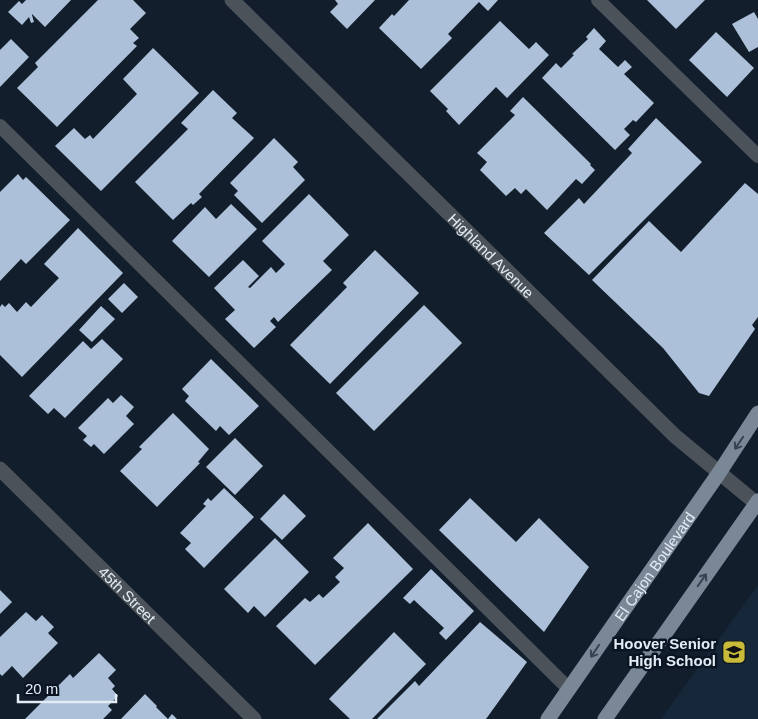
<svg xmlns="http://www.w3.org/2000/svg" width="758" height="719" viewBox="0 0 758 719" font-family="Helvetica,sans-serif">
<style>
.built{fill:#16273a}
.building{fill:#acc1d9}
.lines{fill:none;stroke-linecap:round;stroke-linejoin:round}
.lane{stroke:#4c5259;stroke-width:14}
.street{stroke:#4c5259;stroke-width:15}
.primary{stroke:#7a8796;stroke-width:15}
.oneway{stroke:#364350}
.labels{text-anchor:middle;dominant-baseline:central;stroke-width:5;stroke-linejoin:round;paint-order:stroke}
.street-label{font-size:15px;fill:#e3ecf5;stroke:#091522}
.poi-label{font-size:15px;font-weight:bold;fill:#e3ecf5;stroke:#091522;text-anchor:end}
</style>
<rect width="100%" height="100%" fill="#121e2c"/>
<polygon class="built" points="758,585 758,719 661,719"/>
<g class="building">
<polygon points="26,0 71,0 45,27 32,14 32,15 34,22 31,23 29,17 22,25 8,12 19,1 22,4"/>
<polygon points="98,0 133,0 146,13 130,29 139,38 133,43 137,46 57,127 17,88 38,67 35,63"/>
<polygon points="335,0 375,0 347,29 330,12 338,4"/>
<polygon points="409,0 498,0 488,11 479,2 448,34 452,38 421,69 379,28 392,14 394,16"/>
<polygon points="647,0 705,0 676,29"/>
<polygon points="754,12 758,19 758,47 749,52 732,24"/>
<polygon points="500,21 529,49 536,42 549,55 507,98 496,87 459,125 446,111 448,109 430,91"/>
<polygon points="594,28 606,41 599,49 618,67 625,60 632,67 624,74 654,103 636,122 633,120 624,129 630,135 615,150 542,78 556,63 561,68 574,55 572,54 588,39 586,37"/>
<polygon points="716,32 754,68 727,97 689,60"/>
<polygon points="11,39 29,57 0,87 0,50"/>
<polygon points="153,48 199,93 101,191 55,146 74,128 85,139 90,135 93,139 137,94 123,79"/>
<polygon points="213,90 237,113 232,118 254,138 199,194 202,197 193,205 191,203 173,220 135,182 188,129 181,123"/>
<polygon points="523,97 591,164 590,165 595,170 582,184 576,179 547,210 526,189 521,194 515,188 506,196 480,170 487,162 477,153 515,115 510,111"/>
<polygon points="656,118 702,162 589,275 544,233 579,198 584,204 632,153 628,149"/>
<polygon points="274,138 298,162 293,167 305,180 262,223 234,195 238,191 230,183"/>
<polygon points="18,174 23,180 26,177 70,220 26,264 21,259 0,281 0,192"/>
<polygon points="745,183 758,194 758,317 752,325 755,329 709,396 699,393 663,348 592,280 649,221 681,252"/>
<polygon points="309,194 349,235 323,261 332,270 278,322 274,317 270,321 276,327 254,348 225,319 235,310 214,288 243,260 259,276 248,287 250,288 271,267 276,273 285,264 262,241"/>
<polygon points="231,204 257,229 209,277 172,241 205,207 216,219"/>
<polygon points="78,228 123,273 22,377 0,355 0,307 2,304 5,307 9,303 17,312 26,302 31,307 59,278 44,264"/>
<polygon points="375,250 419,293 330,384 290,345 347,287 343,283"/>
<polygon points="124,283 138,297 122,313 108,299"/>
<polygon points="424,305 462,343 374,431 336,393"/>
<polygon points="101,306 115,319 92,342 79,330"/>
<polygon points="102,339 123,359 65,418 54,408 48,414 29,396 83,341 91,349"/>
<polygon points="211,359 259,406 229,435 220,426 216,431 185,401 189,396 182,389"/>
<polygon points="121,395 134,407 126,416 134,424 104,454 94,444 91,447 83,440 87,436 78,428 108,398 113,403"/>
<polygon points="173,413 209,449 198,462 200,463 157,507 120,471 142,449 139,447"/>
<polygon points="235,438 263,466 235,495 206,467"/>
<polygon points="224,488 254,517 204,568 185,549 191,543 180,533 206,506 203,504 208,498 211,501"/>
<polygon points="284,494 306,516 282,540 260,519"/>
<polygon points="470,498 516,542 539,518 589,567 544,632 439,530"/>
<polygon points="368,523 413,569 315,665 276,626 305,598 310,602 319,594 323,598 340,582 335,577 344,568 333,558"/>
<polygon points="275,538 309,572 265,617 254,606 248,613 224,589"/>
<polygon points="431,569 474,611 446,640 439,633 444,628 414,600 410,604 403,598"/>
<polygon points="0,590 12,602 0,614"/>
<polygon points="26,612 36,621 42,615 54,627 48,633 58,643 23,678 12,666 2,676 0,674 0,637"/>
<polygon points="480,622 527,662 486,719 377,719 415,681 419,686"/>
<polygon points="394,632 426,664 372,719 350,719 329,699"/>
<polygon points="99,653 116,670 108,678 115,686 112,689 118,696 108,706 112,710 103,719 25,719 70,674 73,678"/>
<polygon points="145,694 157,706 156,707 168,719 172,714 177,719 121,719"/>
</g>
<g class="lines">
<g class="lane">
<polyline points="598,0 758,156"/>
<polyline points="0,126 569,689"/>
</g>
<g class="street">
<path id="s1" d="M232 0 675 436 756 503"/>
<path id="s2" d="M0 469 254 719"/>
</g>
<g class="primary">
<path id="s3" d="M548 719 719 473 758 413"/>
<polyline points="605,719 758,501"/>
</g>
</g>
<defs><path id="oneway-shaft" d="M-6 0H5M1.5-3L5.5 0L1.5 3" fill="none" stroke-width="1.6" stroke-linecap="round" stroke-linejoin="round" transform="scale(1.25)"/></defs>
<g class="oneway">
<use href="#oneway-shaft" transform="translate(739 443) rotate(124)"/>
<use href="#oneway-shaft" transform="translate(702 580) rotate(-55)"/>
<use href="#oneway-shaft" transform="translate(595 651) rotate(124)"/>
</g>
<defs>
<g id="school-square" transform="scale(1.25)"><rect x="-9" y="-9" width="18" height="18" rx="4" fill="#caba3a" stroke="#091522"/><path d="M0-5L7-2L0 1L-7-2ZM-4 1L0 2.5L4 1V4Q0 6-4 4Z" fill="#111"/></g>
</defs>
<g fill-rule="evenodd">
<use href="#school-square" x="734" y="652"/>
</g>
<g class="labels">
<g class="street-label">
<text stroke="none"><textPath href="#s1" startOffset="364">Highland Avenue</textPath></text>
<text stroke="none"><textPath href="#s3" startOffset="186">El Cajon Boulevard</textPath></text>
<text stroke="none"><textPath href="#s2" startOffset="179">45th Street</textPath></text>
</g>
<g class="poi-label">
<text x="716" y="643">Hoover Senior<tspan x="716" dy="17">High School</tspan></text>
</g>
</g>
<path d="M18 694v8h98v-8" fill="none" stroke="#e3ecf5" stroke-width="2.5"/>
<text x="25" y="694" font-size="15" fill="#e3ecf5" stroke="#091522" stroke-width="4" paint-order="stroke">20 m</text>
</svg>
